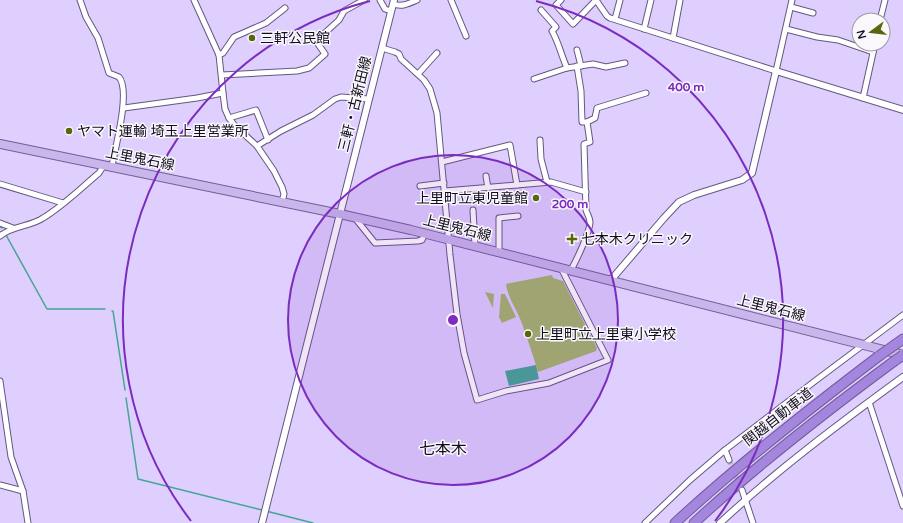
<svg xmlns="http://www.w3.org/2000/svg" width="903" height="523" viewBox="0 0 903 523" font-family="'Varela Round','Noto Sans JP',sans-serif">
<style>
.green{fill:#a4b568}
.water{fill:#44a593}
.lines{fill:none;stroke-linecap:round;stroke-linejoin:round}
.stream{stroke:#44a593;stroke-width:1.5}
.minor-tunnel{stroke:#bfb2dc;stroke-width:5;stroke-dasharray:5 2.5;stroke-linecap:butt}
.minor-casing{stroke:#655780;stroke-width:7}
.tertiary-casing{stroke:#655780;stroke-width:8}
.primary-casing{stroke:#725c9a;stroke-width:10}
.motorway-casing{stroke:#725c9a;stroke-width:11}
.minor{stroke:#fff;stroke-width:5}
.tertiary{stroke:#fff;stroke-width:6}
.primary{stroke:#c9b6eb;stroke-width:8}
.motorway{stroke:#a586de;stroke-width:9}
.motorway-bridge-casing{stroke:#725c9a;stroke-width:11;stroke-linecap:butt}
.motorway-bridge{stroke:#a586de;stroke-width:9}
.ring{fill:none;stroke:#7b2cbf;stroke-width:2}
.poi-dot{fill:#58670e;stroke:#faf8fd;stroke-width:1.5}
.labels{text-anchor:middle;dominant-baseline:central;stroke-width:3;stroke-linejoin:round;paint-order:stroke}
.poi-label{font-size:14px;fill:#120d1c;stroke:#faf8fd;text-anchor:start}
.street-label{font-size:14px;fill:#120d1c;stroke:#faf8fd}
.quarter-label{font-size:16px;fill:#120d1c;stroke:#faf8fd}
.centre{fill:#7b2cbf;stroke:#faf8fd;stroke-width:2}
.ring-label{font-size:12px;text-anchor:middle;font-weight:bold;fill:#7b2cbf;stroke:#faf8fd;stroke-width:3;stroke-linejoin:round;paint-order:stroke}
</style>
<rect width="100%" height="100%" fill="#decffe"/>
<g class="green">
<path d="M552 275 553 278 563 281 597 348 596 351 538 372C533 355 527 338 521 321 516 308 508 298 506 284Z"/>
<polygon points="485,292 494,294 493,308"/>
<polygon points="501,294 505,294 516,317 502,323 499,317"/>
</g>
<polygon class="water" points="536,365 539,379 509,386 505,371"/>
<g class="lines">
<g class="stream">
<polyline points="0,227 2,228"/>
<polyline points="6,235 47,309 105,309"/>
<polyline points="112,311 113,311 125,390"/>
<polyline points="126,398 138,479 262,510"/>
<polyline points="266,511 313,523"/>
</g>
<polyline class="minor-tunnel" points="729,460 739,484"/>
<g class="minor-casing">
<g id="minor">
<path d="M80 0 86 17 98 38 109 73 119 77C131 91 115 148 112 166"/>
<polyline points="194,0 219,55 223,93 225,109 229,118 235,126 257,146 274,171 282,187 284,194 282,202"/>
<polyline points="380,0 385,9 391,11"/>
<polyline points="451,0 466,36"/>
<polyline points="561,0 556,5 573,24 596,0"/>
<polyline points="596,0 607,16 610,18 776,71 792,0"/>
<path d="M393 4C402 7 408 4 417 0"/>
<polyline points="791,7 813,13"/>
<path d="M541 10 556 27 552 31C559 43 561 55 567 68"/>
<polyline points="615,19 620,0"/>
<polyline points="880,20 885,0"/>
<polyline points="644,29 651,0"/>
<polyline points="786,29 817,37 838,40 873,52"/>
<polyline points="673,38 680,0"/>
<polyline points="382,48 395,52 399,54 401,59 424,80 430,89 437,113 450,255 457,314 464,353 477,400 506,391 549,383 608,360 561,268"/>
<polyline points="577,50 581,66"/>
<polyline points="219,55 223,53 234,37 266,23 285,8"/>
<polyline points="577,66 581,91 582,122 587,122"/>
<polyline points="418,74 437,53"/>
<polyline points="222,75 297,71 309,68 325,54 316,41 339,20 344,11 364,0"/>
<polyline points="534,79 567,68 593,64 606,67 625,63"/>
<polyline points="863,98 875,44"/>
<polyline points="124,108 197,98 223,93"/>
<polyline points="229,118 256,110 268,140"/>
<polyline points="540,140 541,159 547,182"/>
<polyline points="257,146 281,131 313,115 335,99 341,97 369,99"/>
<polyline points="442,162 510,145 517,185"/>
<polyline points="486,176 488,188"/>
<polyline points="0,184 63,203"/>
<polyline points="420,186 444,183"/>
<polyline points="445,191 551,182 586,192"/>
<polyline points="473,210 475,246"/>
<polyline points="355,218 375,243 418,241 422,240 425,233"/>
<polyline points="0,223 13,228"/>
<path d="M0 236C13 225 30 227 43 218 63 206 81 188 99 173L104 165"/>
<polyline points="499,252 499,218 518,216"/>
<path d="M571 270C576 261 590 232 590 222 590 218 587 214 586 210L584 144 590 142 587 122 595 118 597 108 646 93"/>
<polyline points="0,381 11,457 23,491 28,523"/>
<polyline points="869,402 903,506"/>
<polyline points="725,450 729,460"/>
<polyline points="0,485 23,491"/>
<polyline points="742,490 753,523"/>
<polyline points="645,523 690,480 725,450 815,381 903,315"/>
</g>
</g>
<g class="tertiary-casing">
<g id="tertiary">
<polyline points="611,280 664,218 679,202 694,195 742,180 752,173 776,71 903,110"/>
<polyline points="262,523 394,0"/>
<path d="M720 523C777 470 840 423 903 377"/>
</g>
</g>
<g class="primary-casing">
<polyline id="primary" points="0,144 340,214 411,230 903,355"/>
</g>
<g class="motorway-casing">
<g id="motorway">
<polyline points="896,344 903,339"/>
<path d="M675 523C740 463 809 409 879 356"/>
<path d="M694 523C757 465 824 413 893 362"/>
</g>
</g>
<use href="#minor" class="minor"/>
<use href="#tertiary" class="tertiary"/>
<use href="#primary" class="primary"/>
<use href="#motorway" class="motorway"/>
<g class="motorway-bridge-casing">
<g id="motorway-bridge">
<polyline points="879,356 896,344"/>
<polyline points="893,362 903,355"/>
</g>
</g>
<use href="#motorway-bridge" class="motorway-bridge"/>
</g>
<circle cx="453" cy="320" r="165" fill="#7b2cbf" fill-opacity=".12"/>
<g class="ring">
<circle cx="453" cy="320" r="165"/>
<path d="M191 521A330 330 0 0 1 370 1M536 1A330 330 0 0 1 715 521"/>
</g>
<g class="poi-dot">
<circle cx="252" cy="38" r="4"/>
<circle cx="69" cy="131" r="4"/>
<circle cx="536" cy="198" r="4"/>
<path d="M570 233h4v4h4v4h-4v4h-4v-4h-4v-4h4z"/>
<circle cx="528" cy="334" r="4"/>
</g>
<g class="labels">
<g class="poi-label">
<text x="260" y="38">三軒公民館</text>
<text x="77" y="131">ヤマト運輸 埼玉上里営業所</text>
<text x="528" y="198" text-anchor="end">上里町立東児童館</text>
<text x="581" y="239">七本木クリニック</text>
<text x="536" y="334">上里町立上里東小学校</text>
</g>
<g class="street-label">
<text transform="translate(355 104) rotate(-76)">三軒・古新田線</text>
<text transform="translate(140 159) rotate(11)">上里鬼石線</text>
<text transform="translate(457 228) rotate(14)">上里鬼石線</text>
<text transform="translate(771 308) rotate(14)">上里鬼石線</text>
<text transform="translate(778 417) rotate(-38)">関越自動車道</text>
</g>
<g class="quarter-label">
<text x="443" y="449">七本木</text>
</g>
</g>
<circle cx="453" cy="320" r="6" class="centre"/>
<g class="ring-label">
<text x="686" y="91">400 m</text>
<text x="570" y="208">200 m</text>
</g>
<g transform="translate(871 32) rotate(255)"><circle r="19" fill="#faf8fd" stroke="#9d9aa3"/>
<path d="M0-3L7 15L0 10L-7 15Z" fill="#58670e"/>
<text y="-6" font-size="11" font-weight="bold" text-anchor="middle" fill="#120d1c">N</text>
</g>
</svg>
